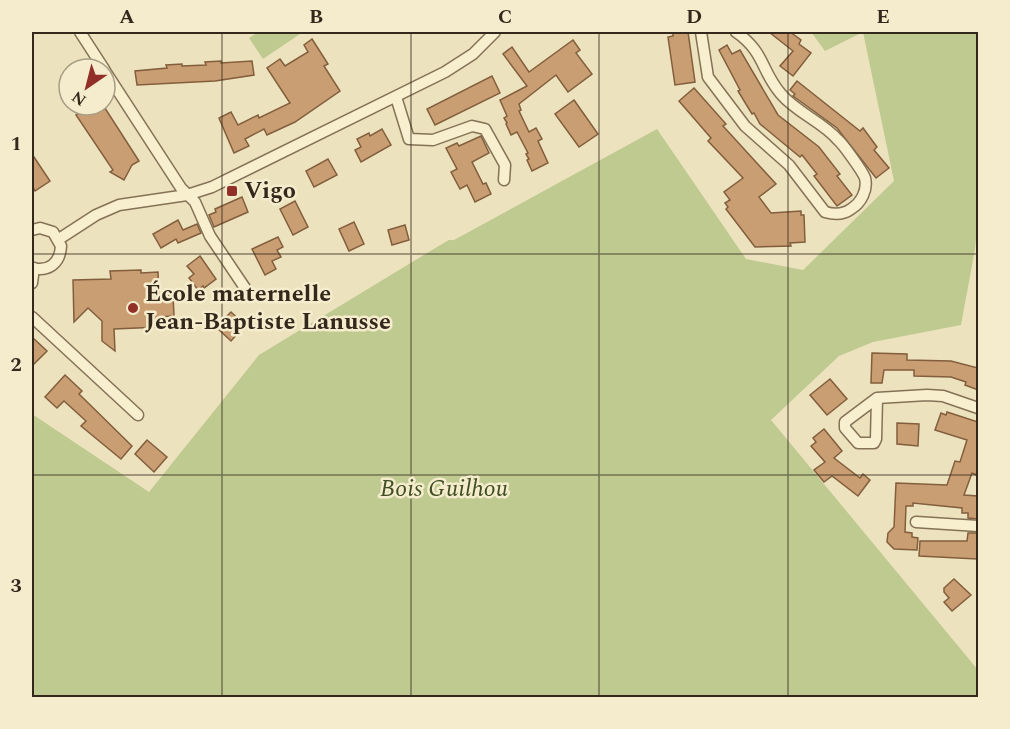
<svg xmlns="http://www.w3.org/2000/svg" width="1010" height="729" viewBox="0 0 1010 729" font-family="Spectral,serif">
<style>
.green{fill:#bfca91}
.building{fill:#ca9e73;stroke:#825e3d;stroke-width:1.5}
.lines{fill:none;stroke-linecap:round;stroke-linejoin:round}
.minor-casing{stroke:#847256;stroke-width:13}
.minor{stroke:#f8efcf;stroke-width:10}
.grid{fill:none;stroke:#33281b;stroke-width:1.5;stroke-opacity:0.55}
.poi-dot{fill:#912f28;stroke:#f4eccc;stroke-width:2}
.labels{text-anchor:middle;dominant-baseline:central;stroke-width:5;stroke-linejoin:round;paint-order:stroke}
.poi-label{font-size:24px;font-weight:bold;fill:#33281b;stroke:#f4eccc;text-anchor:start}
.park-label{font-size:24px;font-style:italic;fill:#404f22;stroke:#f4eccc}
.neatline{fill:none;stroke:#33281b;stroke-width:2}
.grid-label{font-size:20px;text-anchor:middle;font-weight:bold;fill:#33281b}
</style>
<rect width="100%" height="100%" fill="#ece2bd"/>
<g class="green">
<polygon points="258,32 299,32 300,34 263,59 249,38"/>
<polygon points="811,32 978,32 978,218 975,249 961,325 873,342 839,356 771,420 978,670 978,697 32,697 32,414 149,492 259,355 437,247 449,240 454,240 657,129 746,259 803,270 894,181 863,32 825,51"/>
</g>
<g class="building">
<polygon points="673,32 688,32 695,82 675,85 668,37 673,36"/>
<polygon points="769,32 790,32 801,40 799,44 811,53 793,76 780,66 793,51"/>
<polygon points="312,39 328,64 324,66 340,91 295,122 267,135 264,129 245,139 249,146 234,153 219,118 231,112 238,125 258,115 259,118 290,103 267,68 280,59 285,66 308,52 304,45"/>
<polygon points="573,40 580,50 576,53 592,74 568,92 556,75 519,104 521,110 519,111 529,132 536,128 542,139 538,141 548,163 532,171 527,160 529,159 526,154 528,153 517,132 511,135 506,124 507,123 504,118 507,116 500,100 527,86 503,54 512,47 529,72"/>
<polygon points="727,45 732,54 740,50 778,115 819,147 840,174 837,176 852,195 837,206 814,176 817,174 802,155 800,157 760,124 754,113 752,114 738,91 740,90 719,50"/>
<polygon points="221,61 221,63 252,61 254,75 215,81 137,85 135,71 167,68 166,65 182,64 182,66 206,65 205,62"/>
<polygon points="492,76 500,93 435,125 427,109"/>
<polygon points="797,81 860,131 863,128 877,147 874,150 889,168 876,178 837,128 793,96 795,94 790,90"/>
<polygon points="694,88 726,124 723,126 776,184 759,197 771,213 801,211 801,215 804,215 805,242 790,243 791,246 755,247 726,209 728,207 725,203 730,200 724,192 743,178 708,141 711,138 679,101"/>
<polygon points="574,100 598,134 579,147 555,114"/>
<polygon points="76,105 103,105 139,161 132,165 124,180 110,172 113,170 76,115 80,112"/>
<polygon points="382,129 391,145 361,162 355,150 361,147 357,139 369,133 370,136"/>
<polygon points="481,136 489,153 472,162 483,184 486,183 491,194 475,202 467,185 460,189 451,172 457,169 446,148 457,143 459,146"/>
<polygon points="32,154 50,181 35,191 32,186"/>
<polygon points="328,159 337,175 314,187 306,171"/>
<polygon points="242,197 248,212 214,227 209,215 216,212 215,209"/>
<polygon points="295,201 308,227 293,235 280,209"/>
<polygon points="178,220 183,230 197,224 201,233 178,243 176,239 161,248 153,234"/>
<polygon points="354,222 364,244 349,251 339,229"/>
<polygon points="405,225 409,240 392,245 388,230"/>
<polygon points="278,237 283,247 277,250 281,257 272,261 276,269 265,275 252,249"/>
<polygon points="200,256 216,279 204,288 203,286 198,290 189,278 194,274 187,266"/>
<polygon points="141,270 141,273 158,272 159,296 173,295 174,316 159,317 160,327 114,329 115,351 102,341 102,321 88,308 74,322 73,280 111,279 110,271"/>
<polygon points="231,312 245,325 231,341 216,327"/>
<polygon points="32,337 47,351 32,366"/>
<polygon points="872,353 907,354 907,360 951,361 978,368 978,390 965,385 966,382 951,377 914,376 914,370 884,370 882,383 871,383"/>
<polygon points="65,375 82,391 79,394 132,446 121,459 81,426 86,421 64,401 57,408 45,397"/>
<polygon points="830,379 847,399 827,415 810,395"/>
<polygon points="947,412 978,422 978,468 976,475 972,473 964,495 978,496 978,519 968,518 968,513 962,513 962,508 913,503 913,506 906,506 905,532 912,533 912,537 918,538 917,550 894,549 887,542 888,533 894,527 896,483 947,485 955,461 960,462 967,440 935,430 941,413 946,415"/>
<polygon points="897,423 919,424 918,446 897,444"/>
<polygon points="824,429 842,451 834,458 860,478 863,474 870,480 858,496 832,476 824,482 814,470 825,462 811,446 816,442 813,438"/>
<polygon points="147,440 167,457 154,472 135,454"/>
<polygon points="968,533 978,533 977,559 919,556 920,541 967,541"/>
<polygon points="954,579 971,595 952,611 944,602 949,598 944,592 944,588"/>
</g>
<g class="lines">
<g class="minor-casing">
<g id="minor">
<polyline points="80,32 104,69"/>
<path d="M701 32 708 77 745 126 789 165 825 212C835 215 843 215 851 209 861 203 868 190 865 178 863 172 843 144 838 140 823 122 797 113 781 94 761 71 765 52 736 32"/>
<polyline points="105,71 181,188 195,202 210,236 245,288"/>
<polyline points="396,97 409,139 433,140 472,126 485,129 505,165 504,180"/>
<path d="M32 230 40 228 53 232 61 246C60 264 48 272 32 268"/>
<polyline points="59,239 96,215 119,205 187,195 212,187 445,72 473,54 495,32"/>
<polyline points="32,283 34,268"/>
<polyline points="32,317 138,415"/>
<polyline points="877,398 876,439 874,443 858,443 845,428 845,422 877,398 927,395 943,396 978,408"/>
<polyline points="916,522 978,526"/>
</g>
</g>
<use href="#minor" class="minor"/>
</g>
<path class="grid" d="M222 32V698M411 32V698M599 32V698M788 32V698M32 254H978M32 475H978"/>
<g class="poi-dot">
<rect x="226" y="185" width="12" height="12" rx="3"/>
<circle cx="133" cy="308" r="6"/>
</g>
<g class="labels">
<g class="poi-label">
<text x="244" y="191">Vigo</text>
<text x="145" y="294">École maternelle<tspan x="145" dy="28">Jean-Baptiste Lanusse</tspan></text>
</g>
<g class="park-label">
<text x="444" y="489">Bois Guilhou</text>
</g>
</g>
<rect width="1010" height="729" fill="none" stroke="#f4eccc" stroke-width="66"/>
<g transform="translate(87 87) rotate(215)"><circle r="28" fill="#f4eccc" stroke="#a79e85" stroke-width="1.5"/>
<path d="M0-4.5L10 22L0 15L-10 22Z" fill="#912f28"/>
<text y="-9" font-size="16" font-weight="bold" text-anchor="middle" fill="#33281b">N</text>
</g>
<rect x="33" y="33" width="944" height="663" class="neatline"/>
<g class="grid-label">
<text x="127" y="23">A</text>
<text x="316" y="23">B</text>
<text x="505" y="23">C</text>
<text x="694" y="23">D</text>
<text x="883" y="23">E</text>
<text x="16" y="150">1</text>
<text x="16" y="371">2</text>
<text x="16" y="592">3</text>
</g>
</svg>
